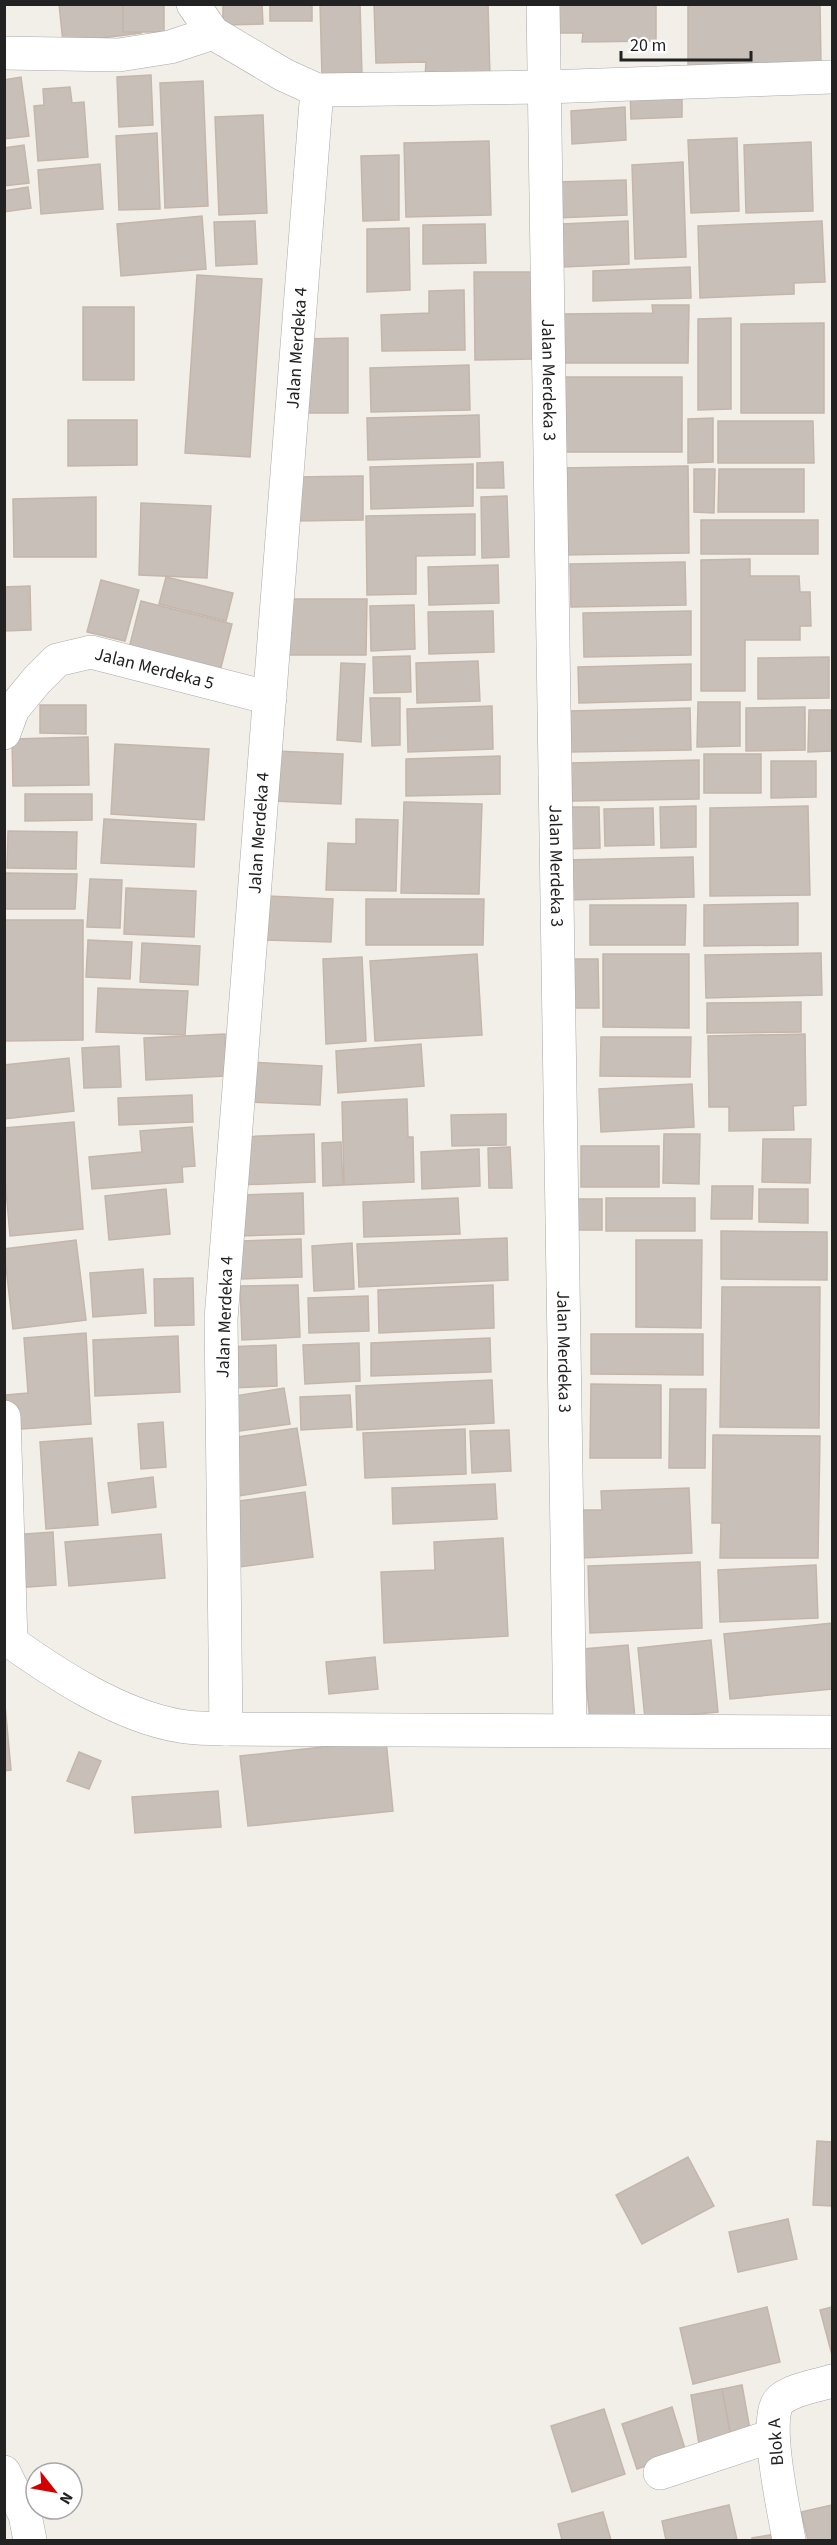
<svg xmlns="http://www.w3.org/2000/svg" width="837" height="2545" viewBox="0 0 837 2545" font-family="'Source Sans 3',sans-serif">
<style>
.building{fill:#c7bfb8;stroke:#c4b6ab;stroke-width:1.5}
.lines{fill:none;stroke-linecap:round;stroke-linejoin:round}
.minor-casing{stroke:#a9a9a9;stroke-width:34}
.minor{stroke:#fff;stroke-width:33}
.labels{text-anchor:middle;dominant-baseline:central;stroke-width:4.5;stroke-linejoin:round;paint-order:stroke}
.street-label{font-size:18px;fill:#222;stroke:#fff}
</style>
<rect width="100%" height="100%" fill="#f2efe9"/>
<g class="building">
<polygon points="59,4 137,4 141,33 63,43"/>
<rect x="123" y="4" width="41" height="28"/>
<polygon points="223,4 262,4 263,24 223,25"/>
<rect x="270" y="4" width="42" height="17"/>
<polygon points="320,4 360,4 362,75 322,76"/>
<polygon points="374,4 488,4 490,76 425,78 426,62 376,63"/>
<polygon points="550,4 656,4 656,41 582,42 583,33 551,33"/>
<polygon points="688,4 820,4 821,65 688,68"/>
<polygon points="151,75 153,125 119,127 117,77"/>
<polygon points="21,77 29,136 4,139 4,80"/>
<polygon points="203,81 208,206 165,208 160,83"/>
<polygon points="682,86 682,117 631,119 630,88"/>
<polygon points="70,87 72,103 84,102 88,157 38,161 34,106 44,105 43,89"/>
<polygon points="625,107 626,140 572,144 571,111"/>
<polygon points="263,115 267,213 219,215 215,117"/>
<polygon points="157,133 160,209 119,210 116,136"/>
<polygon points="737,138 739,211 691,213 688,140"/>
<polygon points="489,141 491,215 406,217 404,143"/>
<polygon points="811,142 813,211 746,213 744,145"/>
<polygon points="24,145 29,183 4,186 4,148"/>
<polygon points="399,155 399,220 363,221 361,156"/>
<polygon points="683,162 686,257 635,259 632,165"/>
<polygon points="100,164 103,209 41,214 38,170"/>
<polygon points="626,180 627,215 557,218 556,182"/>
<polygon points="28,187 31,208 4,212 4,191"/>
<polygon points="202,216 206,269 121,276 117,224"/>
<polygon points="255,221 257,264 216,266 214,222"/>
<polygon points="628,221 629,264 564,267 562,224"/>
<polygon points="822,221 825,282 794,283 794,294 700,298 698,226"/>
<polygon points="485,224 486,263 423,264 423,225"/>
<polygon points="409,228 410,290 367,292 367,229"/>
<polygon points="690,267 691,298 593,301 593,271"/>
<polygon points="474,272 532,272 532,359 475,360"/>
<polygon points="197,275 262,279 250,457 185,453"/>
<polygon points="464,290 465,350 382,351 381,315 429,313 429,291"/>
<polygon points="652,305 689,305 688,363 563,363 563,314 653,313"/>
<rect x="83" y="307" width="51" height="73"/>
<polygon points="731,318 731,409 698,410 698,319"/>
<polygon points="824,323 824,413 741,413 741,324"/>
<polygon points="348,338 348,413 302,413 301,339"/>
<polygon points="469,365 470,410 371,412 370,368"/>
<polygon points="563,377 682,377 682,452 562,452"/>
<polygon points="479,415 480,457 368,460 367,418"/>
<polygon points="713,418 713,462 688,463 688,419"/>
<polygon points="68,420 137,420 137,465 68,466"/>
<polygon points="718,421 813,421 814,463 718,463"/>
<polygon points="503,462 504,488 477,488 477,463"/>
<polygon points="473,464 473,506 371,509 370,467"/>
<polygon points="688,466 689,553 561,555 559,468"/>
<polygon points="694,469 715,469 714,513 694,512"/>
<polygon points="719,469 804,469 804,512 718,512"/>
<polygon points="363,476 363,520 294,521 294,477"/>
<polygon points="507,496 509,557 482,558 481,497"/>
<polygon points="96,497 96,557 14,557 13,499"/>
<polygon points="141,503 211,506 207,578 139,575"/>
<polygon points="475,514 475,555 416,556 416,594 367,595 366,516"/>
<rect x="701" y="520" width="117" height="34"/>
<polygon points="750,559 750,576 799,576 800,592 810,592 811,626 800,626 800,640 745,640 745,691 701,691 701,560"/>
<polygon points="685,562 686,605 571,607 570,564"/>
<polygon points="498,565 499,603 429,605 428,567"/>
<polygon points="166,577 233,593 226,621 159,604"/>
<polygon points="101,580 139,590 125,641 87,632"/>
<polygon points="30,586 31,630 4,631 4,587"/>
<polygon points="282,599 367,599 366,655 281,655"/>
<polygon points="141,601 232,624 217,683 126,660"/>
<polygon points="414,605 415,649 371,651 370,606"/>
<polygon points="493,611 494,652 429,654 428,612"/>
<polygon points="691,611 691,655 584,657 583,613"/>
<polygon points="410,656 411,692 374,693 373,657"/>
<polygon points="829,657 829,698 758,699 758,658"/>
<polygon points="478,661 480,701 417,703 416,663"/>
<polygon points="341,663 365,664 361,742 337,740"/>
<polygon points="691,664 691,700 579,703 578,667"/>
<polygon points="370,698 400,698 400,745 372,746"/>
<polygon points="698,702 740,702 740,746 697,747"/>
<polygon points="40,705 86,705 86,734 40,733"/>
<polygon points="492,706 493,749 408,752 407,709"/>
<polygon points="805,707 805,750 746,751 746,708"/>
<polygon points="690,708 691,750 570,752 569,711"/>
<polygon points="809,710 832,710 832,751 808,752"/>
<polygon points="88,737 89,785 13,786 12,739"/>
<polygon points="115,744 209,749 204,820 111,814"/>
<polygon points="276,751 343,754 341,804 273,801"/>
<rect x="704" y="754" width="57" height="39"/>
<polygon points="500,756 500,794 406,796 406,759"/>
<polygon points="699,760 699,799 572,801 571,763"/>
<polygon points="771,761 816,761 816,797 771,798"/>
<polygon points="25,794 92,794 92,820 25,821"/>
<polygon points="404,802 482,804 479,894 401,893"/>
<polygon points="696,806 696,847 661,848 660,807"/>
<polygon points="808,806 810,895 710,896 710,808"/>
<polygon points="564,807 599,807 600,848 564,849"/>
<polygon points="653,808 654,845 605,846 604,809"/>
<polygon points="104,819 196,824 194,867 101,863"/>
<polygon points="356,819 398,820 396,891 326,890 328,843 356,844"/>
<polygon points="8,831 77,832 76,869 7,868"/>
<polygon points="693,857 694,897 566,900 565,860"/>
<polygon points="4,873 77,874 75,909 4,909"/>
<polygon points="90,879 122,880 120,928 87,927"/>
<polygon points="126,888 196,891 194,937 124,934"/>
<polygon points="268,896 333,899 331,942 265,940"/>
<polygon points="366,899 484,899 483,945 366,945"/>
<polygon points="798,903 798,945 704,946 704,905"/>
<polygon points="590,905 686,905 685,945 590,945"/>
<polygon points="4,920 83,920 83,1040 4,1041"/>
<polygon points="88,940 132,942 130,979 86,977"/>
<polygon points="142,943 200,946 198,985 140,982"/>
<polygon points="821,953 822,995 706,998 705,955"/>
<polygon points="477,954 482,1035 375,1041 370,961"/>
<polygon points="603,954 689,954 689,1028 603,1027"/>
<polygon points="362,957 366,1041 326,1044 323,959"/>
<polygon points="569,959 598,959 599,1008 568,1008"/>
<polygon points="98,988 188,991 185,1035 96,1032"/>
<polygon points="801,1002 801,1032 707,1033 707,1003"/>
<polygon points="225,1034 226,1076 146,1080 144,1038"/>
<polygon points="805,1034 806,1105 793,1106 794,1130 729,1131 729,1107 709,1107 708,1036"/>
<polygon points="601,1037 691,1037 690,1077 600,1076"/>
<polygon points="421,1044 424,1086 338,1093 336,1051"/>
<polygon points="119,1046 121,1087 84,1088 82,1048"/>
<polygon points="69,1058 74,1111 4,1119 4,1065"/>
<polygon points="251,1062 322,1066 320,1105 249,1102"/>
<polygon points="692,1084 694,1127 601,1132 599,1089"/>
<polygon points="192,1095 193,1122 119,1125 118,1098"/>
<polygon points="407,1099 408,1137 413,1137 414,1182 344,1185 342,1102"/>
<polygon points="506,1114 506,1145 452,1146 451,1115"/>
<polygon points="74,1122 83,1229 10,1236 4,1168 4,1128"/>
<polygon points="192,1127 195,1166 182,1167 183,1182 92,1189 89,1157 142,1152 140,1131"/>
<polygon points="314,1134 315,1182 239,1185 238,1137"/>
<polygon points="664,1134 700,1134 699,1184 663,1183"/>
<polygon points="763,1139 811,1139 810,1183 762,1182"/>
<polygon points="341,1142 343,1185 323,1186 322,1143"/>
<rect x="581" y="1146" width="78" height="41"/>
<polygon points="510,1147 512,1188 489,1188 488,1148"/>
<polygon points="479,1149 480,1186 422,1189 421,1152"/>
<polygon points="712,1186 753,1186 752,1219 711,1219"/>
<polygon points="166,1189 170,1234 109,1240 105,1196"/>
<polygon points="759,1189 808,1189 808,1223 759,1222"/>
<polygon points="303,1193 304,1234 240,1236 240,1195"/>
<polygon points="458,1198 460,1234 364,1237 363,1202"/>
<rect x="606" y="1198" width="89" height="33"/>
<rect x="578" y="1199" width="24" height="31"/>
<polygon points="721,1231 827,1232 827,1280 721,1279"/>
<polygon points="507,1238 508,1280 359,1287 357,1244"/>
<polygon points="301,1239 302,1277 241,1279 240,1241"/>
<polygon points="76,1240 86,1320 13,1329 4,1249"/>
<polygon points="636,1240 702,1240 701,1328 636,1327"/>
<polygon points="352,1243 354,1289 314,1291 312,1246"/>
<polygon points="143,1269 146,1313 93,1317 90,1273"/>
<polygon points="193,1278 194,1325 155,1326 154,1279"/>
<polygon points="298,1285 300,1337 242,1340 240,1286"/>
<polygon points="493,1285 494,1328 379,1333 378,1290"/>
<polygon points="722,1287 820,1287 819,1428 720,1427"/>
<polygon points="368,1296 369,1331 309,1333 308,1298"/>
<polygon points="86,1333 91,1424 8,1430 6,1395 28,1393 24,1338"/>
<polygon points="591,1334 703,1334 703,1375 591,1374"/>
<polygon points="178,1336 180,1392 95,1396 93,1340"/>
<polygon points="490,1338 491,1372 371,1376 371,1343"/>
<polygon points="359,1343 360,1381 305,1384 303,1345"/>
<polygon points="276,1345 277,1386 229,1388 227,1347"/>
<polygon points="492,1380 494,1423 357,1430 356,1386"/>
<polygon points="591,1384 661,1385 661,1458 590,1458"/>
<polygon points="284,1388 290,1424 233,1432 229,1397"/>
<polygon points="670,1389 706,1389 705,1468 669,1468"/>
<polygon points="350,1395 352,1427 301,1430 300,1397"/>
<polygon points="163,1422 166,1467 141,1469 138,1424"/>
<polygon points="297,1428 306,1485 239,1496 231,1438"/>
<polygon points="465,1429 466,1474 365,1478 363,1433"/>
<polygon points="509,1430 511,1471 472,1473 470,1431"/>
<polygon points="713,1435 820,1436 818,1558 720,1558 721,1523 712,1523"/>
<polygon points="92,1438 98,1525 46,1529 40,1442"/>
<polygon points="153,1477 156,1507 112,1513 108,1483"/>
<polygon points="495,1484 497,1519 393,1524 392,1488"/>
<polygon points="689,1488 692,1553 582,1558 580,1510 602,1510 601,1491"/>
<polygon points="305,1492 313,1557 232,1568 224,1503"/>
<polygon points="53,1532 56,1585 15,1588 11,1535"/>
<polygon points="161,1534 165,1578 69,1586 65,1542"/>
<polygon points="503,1538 508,1636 384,1643 381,1572 435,1570 434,1542"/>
<polygon points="700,1562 702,1628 590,1633 588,1566"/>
<polygon points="816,1565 818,1618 720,1622 718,1570"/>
<polygon points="832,1623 832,1689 730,1699 724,1634"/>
<polygon points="711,1640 718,1712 645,1719 638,1648"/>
<polygon points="628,1645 635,1718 590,1722 583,1649"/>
<polygon points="375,1657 378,1689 329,1694 326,1662"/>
<polygon points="4,1694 11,1770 4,1771"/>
<polygon points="386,1740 393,1811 248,1826 240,1756"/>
<polygon points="79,1752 101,1761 89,1789 67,1781"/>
<polygon points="218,1791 221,1827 135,1833 132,1797"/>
<polygon points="817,2141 832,2142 832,2206 813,2205"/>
<polygon points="688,2157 714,2206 642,2244 616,2195"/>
<polygon points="788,2219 797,2259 738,2272 729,2232"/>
<polygon points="767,2307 780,2362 693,2384 680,2328"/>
<polygon points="832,2307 832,2355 820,2310"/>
<polygon points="742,2385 751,2435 731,2438 722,2389"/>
<polygon points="722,2389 731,2438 699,2444 691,2395"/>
<polygon points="672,2407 686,2452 637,2469 622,2424"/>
<polygon points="604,2409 625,2474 572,2492 551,2426"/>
<polygon points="729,2505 737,2540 666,2540 662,2521"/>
<polygon points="832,2505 832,2540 808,2540 801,2512"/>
<polygon points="603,2512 611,2540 562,2540 558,2524"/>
<polygon points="781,2533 782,2540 752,2540 752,2538"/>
</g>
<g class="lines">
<g class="minor-casing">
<g id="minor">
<polyline points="193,4 213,33 284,75 317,90 221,1319 226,1729"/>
<path id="s1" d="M543 4 570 1729"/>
<polyline points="4,53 119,55 170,47 213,33"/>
<polyline points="317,90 545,87 832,77"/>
<path id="s2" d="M4 733 13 709 37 680 57 660 91 652 270 698"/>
<polyline points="4,1417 11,1642"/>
<path d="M4 1637C54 1673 119 1716 180 1726 195 1729 211 1728 226 1729L832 1732"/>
<polyline points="4,2472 25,2515 30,2540"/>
<polyline points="660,2473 772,2436"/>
<path d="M789 2540C785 2516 762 2415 780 2400 793 2389 816 2386 832 2381"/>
</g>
</g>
<use href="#minor" class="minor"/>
</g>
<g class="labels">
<g class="street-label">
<text transform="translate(297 348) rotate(-86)">Jalan Merdeka 4</text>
<text stroke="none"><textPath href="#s1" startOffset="376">Jalan Merdeka 3</textPath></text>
<text stroke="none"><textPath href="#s2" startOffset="192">Jalan Merdeka 5</textPath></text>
<text transform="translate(259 833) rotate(-86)">Jalan Merdeka 4</text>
<text stroke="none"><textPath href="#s1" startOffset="862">Jalan Merdeka 3</textPath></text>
<text transform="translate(225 1317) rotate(-88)">Jalan Merdeka 4</text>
<text stroke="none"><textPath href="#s1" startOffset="1348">Jalan Merdeka 3</textPath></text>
<text transform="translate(776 2442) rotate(-94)">Blok A</text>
</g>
</g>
<rect width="837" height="2545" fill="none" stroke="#222222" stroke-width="12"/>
<g transform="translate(54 2491) rotate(121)"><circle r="28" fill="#ffffff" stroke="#a7a7a7" stroke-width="1.5"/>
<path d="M0-4.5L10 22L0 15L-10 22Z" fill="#d40000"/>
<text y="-9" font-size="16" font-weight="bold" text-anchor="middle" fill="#222222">N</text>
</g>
<path d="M621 51v9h130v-9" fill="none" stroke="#222222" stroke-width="3"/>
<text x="630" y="51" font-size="18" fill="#222222" stroke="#ffffff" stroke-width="4.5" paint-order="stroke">20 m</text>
</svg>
